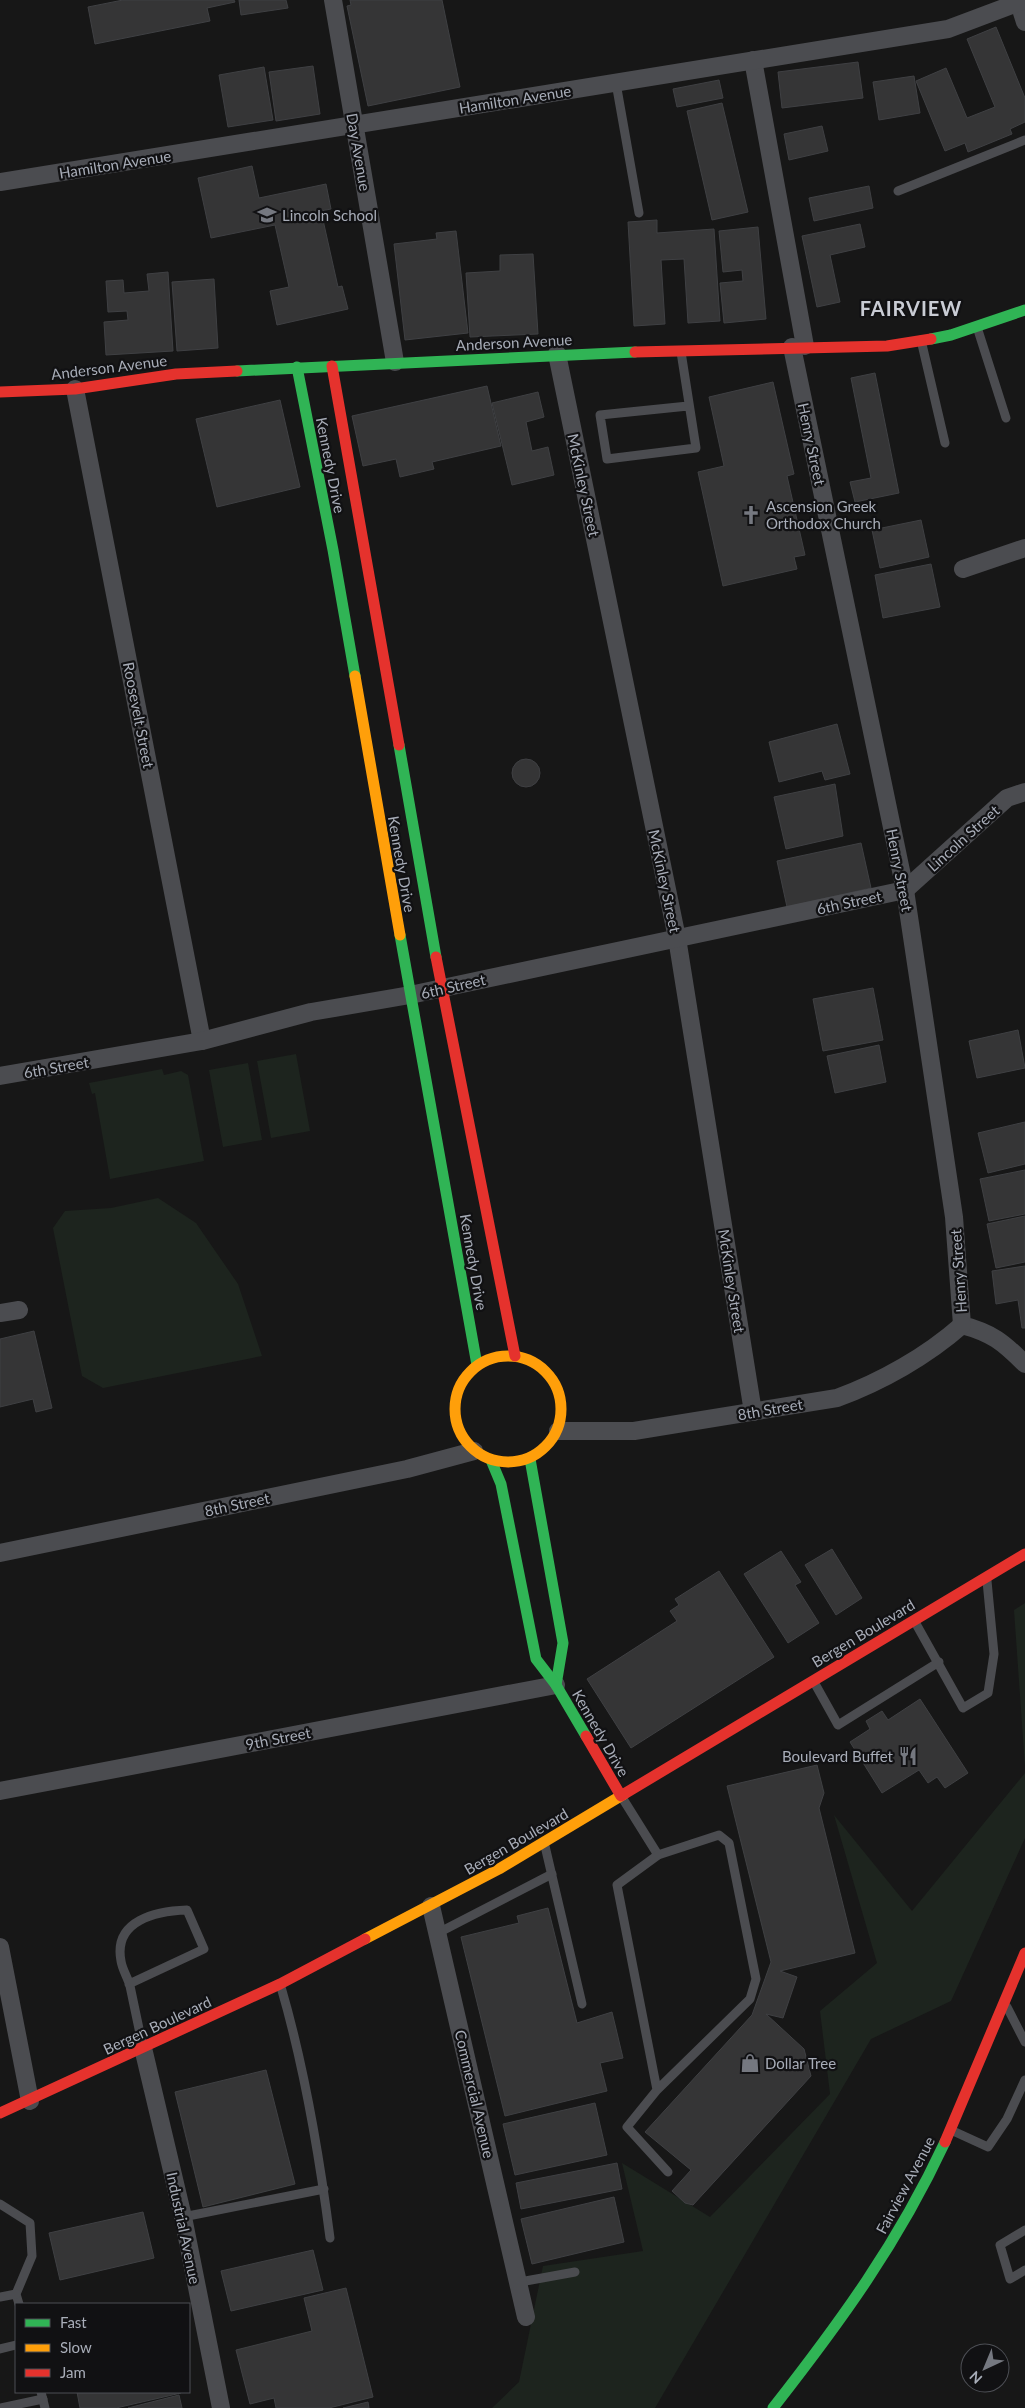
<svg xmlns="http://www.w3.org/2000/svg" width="1025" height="2408" viewBox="0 0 1025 2408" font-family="Lato,sans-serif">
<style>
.green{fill:#1d241e}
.building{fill:#353536;stroke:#3f4043}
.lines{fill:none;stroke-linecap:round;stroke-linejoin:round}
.lane{stroke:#4b4c50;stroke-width:9}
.street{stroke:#4b4c50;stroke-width:18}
.fast{stroke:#30b455;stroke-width:11}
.slow{stroke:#ff9f0a;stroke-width:11}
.jam{stroke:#e5322d;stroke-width:11}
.labels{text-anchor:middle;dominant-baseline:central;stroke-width:4.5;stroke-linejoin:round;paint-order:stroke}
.street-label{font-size:15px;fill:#a8adb8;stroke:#111113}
.poi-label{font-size:15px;fill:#a8adb8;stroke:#111113;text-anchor:start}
.district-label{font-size:20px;font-weight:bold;letter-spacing:1px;fill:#c9ccd4;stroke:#111113}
</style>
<rect width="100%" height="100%" fill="#171717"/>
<g class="green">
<polygon points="296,1054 310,1131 271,1138 257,1061"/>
<polygon points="248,1063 262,1140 223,1147 209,1070"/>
<polygon points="162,1069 164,1075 181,1071 188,1075 204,1161 110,1179 95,1093 92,1094 89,1083"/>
<polygon points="158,1198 196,1223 238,1284 262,1356 103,1388 82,1376 53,1228 65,1211 111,1208"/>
<polygon points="1025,1603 1025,1767 1014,1610"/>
<polygon points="1025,1773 1025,1838 951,2001 871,2039 655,2408 492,2408 519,2382 543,2266 643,2251 622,2163 710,2217 830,2094 820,2011 877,1963 834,1815 912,1911"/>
</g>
<g class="building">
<polygon points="123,0 234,0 235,2 207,8 210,21 95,44 88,7"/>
<polygon points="239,0 286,0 288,8 241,15"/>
<polygon points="350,0 442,0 460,87 368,106 347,6 351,5"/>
<polygon points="996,27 1025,98 1025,122 1010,129 1012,134 968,152 965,143 945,151 916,81 946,68 967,118 995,107 967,39"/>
<polygon points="858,62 863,98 782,108 778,72"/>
<polygon points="313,66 320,114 276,121 269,72"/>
<polygon points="264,67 273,120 228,127 219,75"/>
<polygon points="914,76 920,113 879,120 873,82"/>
<polygon points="719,80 723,98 677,107 673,89"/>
<polygon points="722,103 748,212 712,220 687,111"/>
<polygon points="822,126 828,151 789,160 784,134"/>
<polygon points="252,166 259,198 326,184 331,209 321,211 338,287 342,286 348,309 277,325 270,291 289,287 275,225 211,238 198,178"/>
<polygon points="869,186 873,208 814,221 809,198"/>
<polygon points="657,220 657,233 714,229 720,321 688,323 684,259 661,260 665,324 634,326 628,222"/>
<polygon points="860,224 865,247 830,255 840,302 817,307 802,236"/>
<polygon points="758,227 766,319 724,323 720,283 743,281 742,270 723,272 719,231"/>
<polygon points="456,231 468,333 405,340 394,244 437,239 436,233"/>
<polygon points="533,254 538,334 470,337 466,273 500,271 500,255"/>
<polygon points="168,272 173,351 106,355 104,322 128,320 127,311 108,312 106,281 123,280 124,293 149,291 147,274"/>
<polygon points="214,279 218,348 177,351 172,282"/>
<polygon points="875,373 899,493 855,502 850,482 871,478 851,378"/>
<polygon points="773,382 794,474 787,476 805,555 794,557 797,569 723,586 698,472 724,466 709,397"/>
<polygon points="487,386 501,446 432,462 434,469 400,477 396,459 363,466 352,416"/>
<polygon points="538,392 544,417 526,422 532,451 548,447 554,475 512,485 492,403"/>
<polygon points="280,400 300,487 217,507 196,419"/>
<polygon points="921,520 929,557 880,568 872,530"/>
<polygon points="931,564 940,607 883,618 875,575"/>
<polygon points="837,724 850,774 825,780 822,771 779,782 769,742"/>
<circle cx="526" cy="773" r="14"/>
<polygon points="835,784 843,836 786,849 774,797"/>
<polygon points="861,843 871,888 787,907 777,861"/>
<polygon points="873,988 883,1040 823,1051 813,999"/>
<polygon points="1018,1030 1025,1068 977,1078 969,1041"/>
<polygon points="879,1045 886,1082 835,1093 827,1056"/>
<polygon points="1025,1122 1025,1164 988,1173 978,1133"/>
<polygon points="1025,1170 1025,1214 989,1221 980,1179"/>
<polygon points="1025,1216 1025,1262 996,1268 987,1224"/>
<polygon points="1025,1266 1025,1328 1022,1328 1018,1300 996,1304 992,1271"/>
<polygon points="34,1331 52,1408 36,1412 33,1399 0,1407 0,1339"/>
<polygon points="832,1549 862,1598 836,1615 805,1565"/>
<polygon points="781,1551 801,1582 795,1585 819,1623 788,1643 744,1574"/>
<polygon points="719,1571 774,1657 631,1748 587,1679 677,1621 670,1611 679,1605 675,1599"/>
<polygon points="920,1699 968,1773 945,1788 937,1777 928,1783 919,1770 882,1793 850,1742 870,1729 866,1721 882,1711 888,1720"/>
<polygon points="817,1765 824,1793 819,1808 855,1953 780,1971 797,1977 783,2018 766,2014 804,2049 811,2076 693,2205 685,2203 672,2191 691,2170 645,2132 752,2015 771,1962 727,1786"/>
<polygon points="548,1908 577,2023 612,2012 623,2058 600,2063 607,2091 505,2116 461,1937 519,1923 517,1916"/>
<polygon points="266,2070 295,2184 203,2207 175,2092"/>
<polygon points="595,2103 607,2155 515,2175 503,2124"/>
<polygon points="617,2163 622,2189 521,2209 516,2183"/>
<polygon points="614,2197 624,2242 532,2264 521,2219"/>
<polygon points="143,2212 154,2258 60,2280 49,2233"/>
<polygon points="313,2250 323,2290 231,2311 221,2271"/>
<polygon points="346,2288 373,2397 329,2408 276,2408 274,2398 250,2404 236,2350 312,2331 304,2298"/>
<polygon points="77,2392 181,2392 181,2393 116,2408 80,2408"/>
<polygon points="179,2395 182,2408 128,2408"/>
<polygon points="368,2402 369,2408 343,2408"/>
</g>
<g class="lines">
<g class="lane">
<polyline points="616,83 639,213"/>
<polyline points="898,191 1025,140"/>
<polyline points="977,327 1006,418"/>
<polyline points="921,340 945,443"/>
<polyline points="681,352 696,448 607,459 600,415 688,406"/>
<polyline points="915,1622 963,1708 988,1693 994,1654 987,1581"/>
<polyline points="814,1682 838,1725 939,1662"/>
<polyline points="623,1799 658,1855"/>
<polyline points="545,1846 582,2004"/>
<polyline points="438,1933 552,1874"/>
<path d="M129 1984 204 1949 187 1910C157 1911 113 1920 121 1961 122 1969 128 1978 130 1986 134 2005 138 2024 142 2043"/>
<path d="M281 1987C305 2069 319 2153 330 2238"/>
<polyline points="1007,2007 1025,2042"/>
<polyline points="657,2090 617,1885 658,1855 719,1835 729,1843 756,1979 750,1999 657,2090 627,2127 668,2172"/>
<polyline points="953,2131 988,2147 1007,2119 1025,2080"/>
<polyline points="0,2204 30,2223 32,2256 16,2294 19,2304"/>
<polyline points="183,2217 324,2189"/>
<polyline points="1025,2230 1000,2245 1010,2279 1025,2270"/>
<polyline points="520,2282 575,2272"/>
<polyline points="0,2297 16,2294"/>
<polyline points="0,2349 16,2345"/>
<polyline points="41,2392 45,2408"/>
<polyline points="0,2408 43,2399"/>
</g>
<g class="street">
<polyline points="333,0 395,362"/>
<polyline points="1018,0 1025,22"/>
<polyline points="753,60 805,346"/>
<polyline points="0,182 948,29 1025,0"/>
<path d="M792 347 905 890 954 1217 962 1325C992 1333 1003 1342 1025 1364"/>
<polyline points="557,354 677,938 753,1412"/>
<polyline points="75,389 202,1041"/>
<polyline points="963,569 1025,548"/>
<polyline points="0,1076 202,1041 311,1012 410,995 905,890 1007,798 1025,792"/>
<polyline points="0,1313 19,1310"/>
<path d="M558 1431H634L837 1398C881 1382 927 1356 962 1325"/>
<polyline points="0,1553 407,1469 474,1451"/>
<polyline points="0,1791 556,1685"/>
<polyline points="431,1906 526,2317"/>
<polyline points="0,1947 30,2101"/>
<polyline points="143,2048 183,2217 221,2408"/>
</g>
<g class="fast">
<polyline points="931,339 951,335 1025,310"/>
<polyline points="297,367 333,550 355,676"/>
<polyline points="237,371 635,352"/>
<polyline points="399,745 436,957"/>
<polyline points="400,935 477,1365"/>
<polyline points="530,1459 563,1643 556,1685"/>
<polyline points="491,1460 501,1484 536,1659 556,1685 586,1736"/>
<path d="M773 2408C841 2321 898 2243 945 2142"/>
</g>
<g class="slow">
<polyline points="355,676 400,935"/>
<circle cx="508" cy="1409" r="53"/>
<polyline points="365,1939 499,1869 624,1794"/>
</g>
<g class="jam">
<polyline points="635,352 887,346 931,339"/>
<polyline points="332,366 399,745"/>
<polyline points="0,392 75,389 176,374 237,371"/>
<polyline points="436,957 515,1356"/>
<polyline points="586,1736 621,1796"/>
<polyline points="624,1794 1025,1554"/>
<polyline points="0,2113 280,1984 365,1939"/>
<polyline points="945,2142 1025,1953"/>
</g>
</g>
<defs>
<g id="school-bare" transform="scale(1.5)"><path d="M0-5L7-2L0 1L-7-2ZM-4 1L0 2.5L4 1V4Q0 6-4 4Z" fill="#757880" stroke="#111113" stroke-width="2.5" paint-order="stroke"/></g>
<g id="church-bare" transform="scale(1.5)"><path d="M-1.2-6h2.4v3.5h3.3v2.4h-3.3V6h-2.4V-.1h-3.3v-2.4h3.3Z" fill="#757880" stroke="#111113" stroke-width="2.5" paint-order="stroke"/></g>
<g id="restaurant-bare" transform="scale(1.5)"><path d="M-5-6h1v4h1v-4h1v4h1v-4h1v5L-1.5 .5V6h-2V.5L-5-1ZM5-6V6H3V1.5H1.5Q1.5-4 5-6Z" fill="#757880" stroke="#111113" stroke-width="2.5" paint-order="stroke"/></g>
<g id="shop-bare" transform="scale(1.5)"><path d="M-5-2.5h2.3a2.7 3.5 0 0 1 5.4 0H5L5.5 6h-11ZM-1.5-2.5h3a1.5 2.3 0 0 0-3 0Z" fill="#757880" stroke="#111113" stroke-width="2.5" paint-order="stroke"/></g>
</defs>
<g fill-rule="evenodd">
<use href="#school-bare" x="267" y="215"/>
<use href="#church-bare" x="751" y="515"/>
<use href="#restaurant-bare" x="908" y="1756"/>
<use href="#shop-bare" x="750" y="2063"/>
</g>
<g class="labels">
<g class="street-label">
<text transform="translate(515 99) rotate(-9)">Hamilton Avenue</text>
<text transform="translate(359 152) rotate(80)">Day Avenue</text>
<text transform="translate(115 164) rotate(-9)">Hamilton Avenue</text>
<text transform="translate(514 342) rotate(-3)">Anderson Avenue</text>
<text transform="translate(109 367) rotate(-7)">Anderson Avenue</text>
<text transform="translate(812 444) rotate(78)">Henry Street</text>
<text transform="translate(331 465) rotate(79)">Kennedy Drive</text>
<text transform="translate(584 485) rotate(78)">McKinley Street</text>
<text transform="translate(139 715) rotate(79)">Roosevelt Street</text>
<text transform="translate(963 838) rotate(-42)">Lincoln Street</text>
<text transform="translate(402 864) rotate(80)">Kennedy Drive</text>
<text transform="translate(900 870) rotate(79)">Henry Street</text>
<text transform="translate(665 881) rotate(78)">McKinley Street</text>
<text transform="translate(849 902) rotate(-12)">6th Street</text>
<text transform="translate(453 986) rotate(-13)">6th Street</text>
<text transform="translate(56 1067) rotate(-10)">6th Street</text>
<text transform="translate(474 1262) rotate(80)">Kennedy Drive</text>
<text transform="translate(958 1271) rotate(-94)">Henry Street</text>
<text transform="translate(732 1281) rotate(81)">McKinley Street</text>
<text transform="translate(770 1409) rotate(-10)">8th Street</text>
<text transform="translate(237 1504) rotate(-12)">8th Street</text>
<text transform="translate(863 1633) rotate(-31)">Bergen Boulevard</text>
<text transform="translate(601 1733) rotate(60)">Kennedy Drive</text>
<text transform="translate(278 1738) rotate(-11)">9th Street</text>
<text transform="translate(516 1841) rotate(-30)">Bergen Boulevard</text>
<text transform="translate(157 2025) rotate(-25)">Bergen Boulevard</text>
<text transform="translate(475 2094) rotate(77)">Commercial Avenue</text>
<text transform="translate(905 2185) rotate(-62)">Fairview Avenue</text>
<text transform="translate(184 2228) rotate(78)">Industrial Avenue</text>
</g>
<g class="poi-label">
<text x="282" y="215">Lincoln School</text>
<text x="766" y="506">Ascension Greek<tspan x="766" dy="17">Orthodox Church</tspan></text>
<text x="893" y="1756" text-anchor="end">Boulevard Buffet</text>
<text x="765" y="2063">Dollar Tree</text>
</g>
<g class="district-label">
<text x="911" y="308">FAIRVIEW</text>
</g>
</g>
<rect x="15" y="2303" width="175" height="90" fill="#111113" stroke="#4d4f55"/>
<rect x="25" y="2319" width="25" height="8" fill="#30b455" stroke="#4d4f55"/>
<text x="60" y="2328" font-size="15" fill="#a8adb8">Fast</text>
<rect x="25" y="2344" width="25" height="8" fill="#ff9f0a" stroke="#4d4f55"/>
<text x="60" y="2353" font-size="15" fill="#a8adb8">Slow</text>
<rect x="25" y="2369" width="25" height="8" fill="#e5322d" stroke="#4d4f55"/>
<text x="60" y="2378" font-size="15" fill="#a8adb8">Jam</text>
<g transform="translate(985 2368) rotate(224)"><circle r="24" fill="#111113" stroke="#4d4f55"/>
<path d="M0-4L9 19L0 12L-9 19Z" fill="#757880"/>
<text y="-8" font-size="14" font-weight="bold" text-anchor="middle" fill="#a8adb8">N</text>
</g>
</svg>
